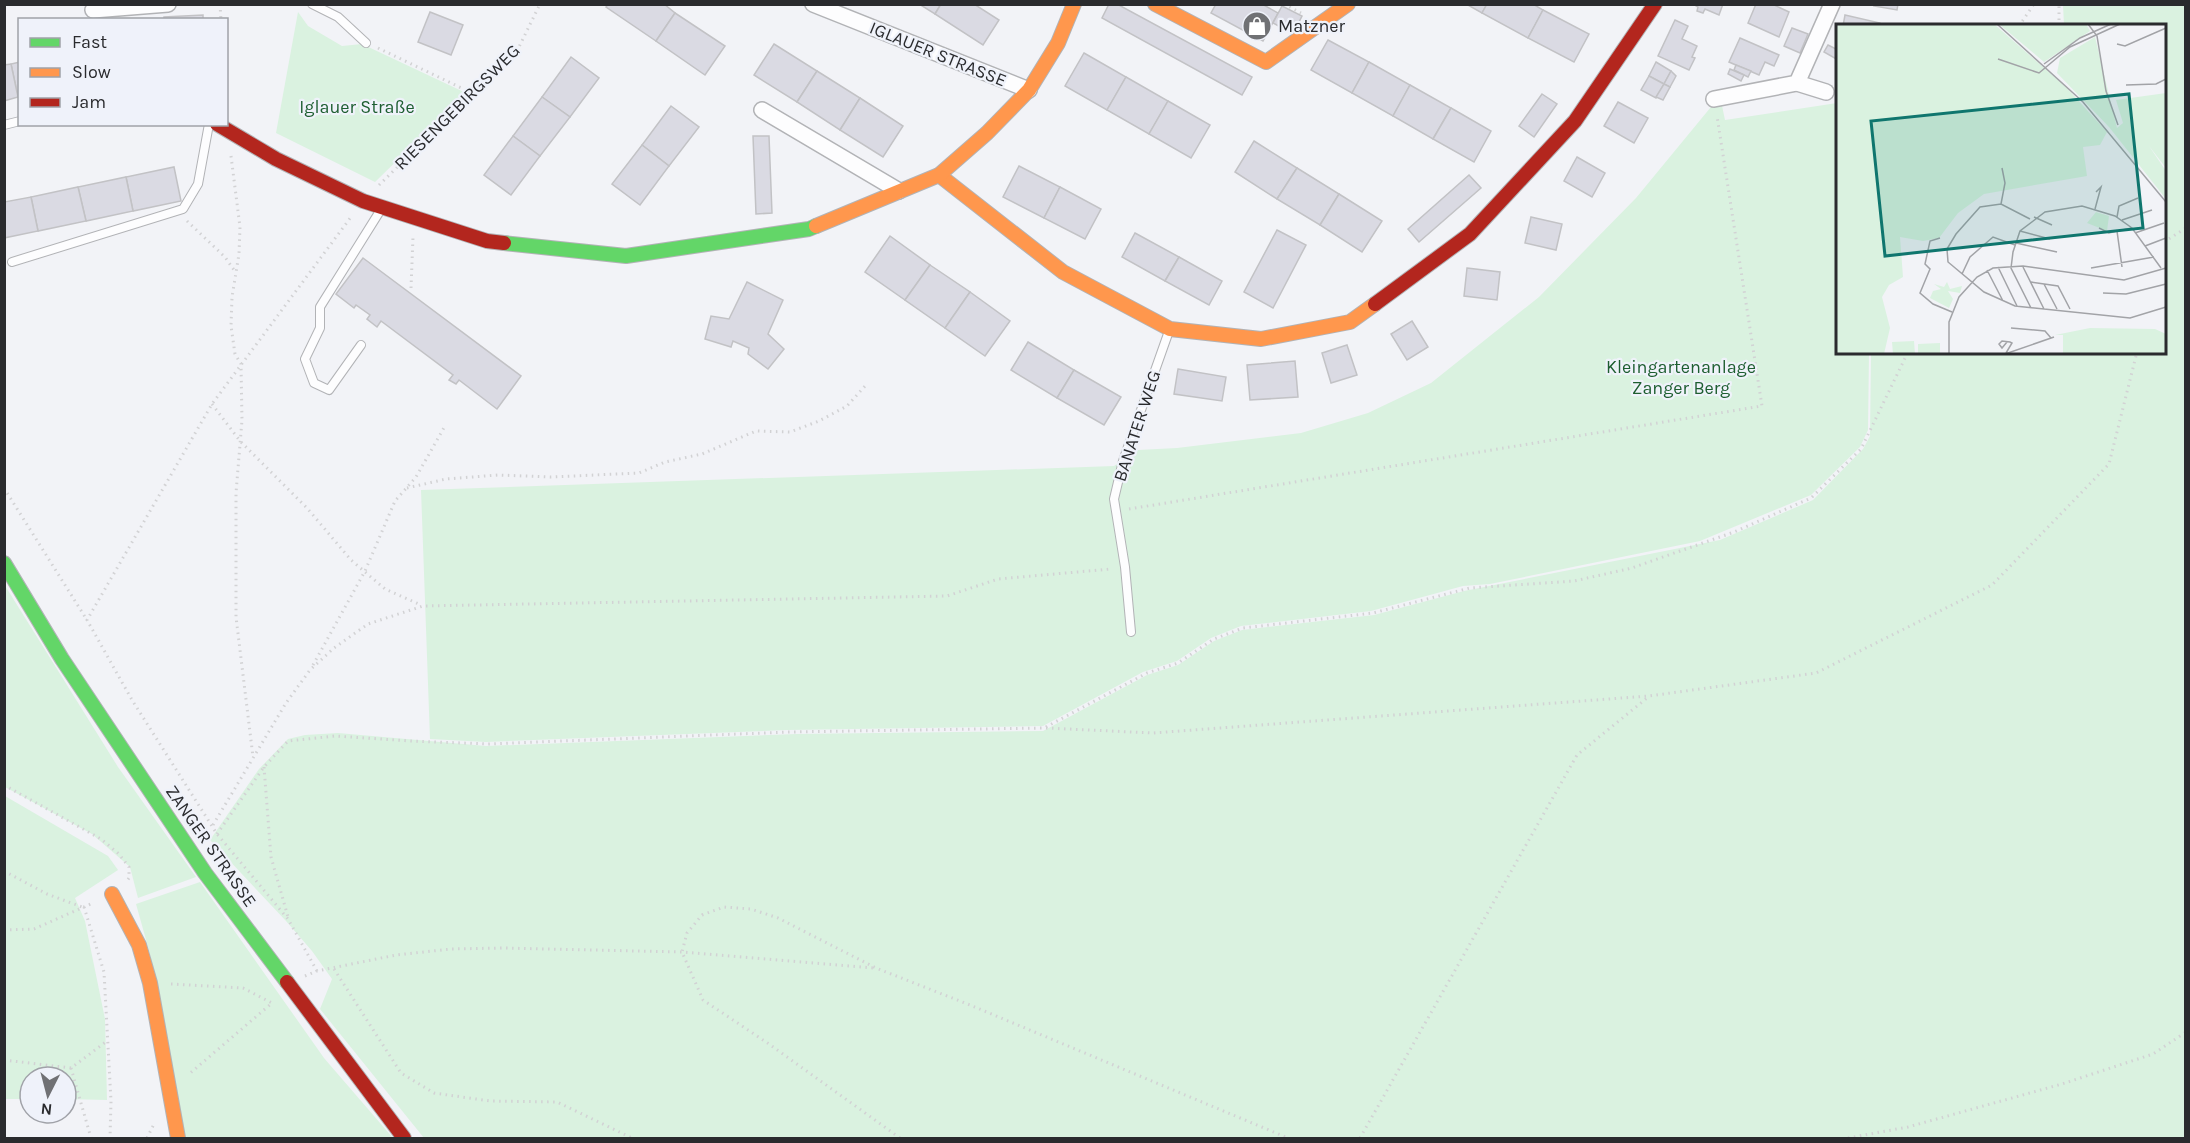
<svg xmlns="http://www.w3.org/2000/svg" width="2190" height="1143" viewBox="0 0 2190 1143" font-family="Karla,sans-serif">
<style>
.green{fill:#daf2e0}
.building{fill:#dadae3;stroke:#c2c2c5;stroke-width:1.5}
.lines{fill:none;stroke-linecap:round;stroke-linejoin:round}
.lane-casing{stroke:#b2b3b6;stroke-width:10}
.street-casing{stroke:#b2b3b6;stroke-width:18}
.fast-casing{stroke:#b2b3b6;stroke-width:16}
.slow-casing{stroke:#b2b3b6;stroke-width:16}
.jam-casing{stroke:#b2b3b6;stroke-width:16}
.path{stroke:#d2d2d4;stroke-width:3;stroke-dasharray:1.5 4.5;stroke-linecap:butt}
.lane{stroke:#fdfdfe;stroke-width:8}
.street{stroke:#fdfdfe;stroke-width:15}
.fast{stroke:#63d668;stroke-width:14}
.slow{stroke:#ff974d;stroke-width:14}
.jam{stroke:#b3261e;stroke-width:14}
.labels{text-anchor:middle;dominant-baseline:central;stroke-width:4.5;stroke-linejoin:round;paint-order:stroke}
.poi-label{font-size:18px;fill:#2a2b2e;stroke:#eff2fa;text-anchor:start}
.street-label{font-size:18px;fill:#2a2b2e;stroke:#eff2fa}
.park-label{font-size:18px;fill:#1d5e30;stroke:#eff2fa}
.inset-road{fill:none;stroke:#a2a3a7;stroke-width:1.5}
.view{fill:#0f766e;fill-opacity:0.15;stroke:#0f766e;stroke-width:3}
.inset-edge{fill:none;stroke:#2a2b2e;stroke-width:3}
</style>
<rect width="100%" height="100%" fill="#f2f3f7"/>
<g class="green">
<polygon points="2063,5 2185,5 2185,1138 424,1138 320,1009 332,979 312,951 286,921 210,840 259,769 288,739 305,735 338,733 486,746 797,734 1043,731 1147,675 1178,665 1214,641 1242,630 1374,615 1464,591 1720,540 1813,500 1863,449 1870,436 1871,353 2164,352 2164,26 2064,25"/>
<polygon points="298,12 308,26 342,46 362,44 466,93 375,182 276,133"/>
<polygon points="1720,96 1725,120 1837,103 1838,352 1869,353 1868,430 1860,447 1811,495 1700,541 1490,584 1463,586 1371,611 1241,626 1211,638 1177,661 1143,672 1043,726 787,730 486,742 430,739 421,490 1114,466 1138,450 1177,448 1301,433 1368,413 1431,383 1539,297 1636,198"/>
<polygon points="4,584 118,767 196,877 138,898 130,867 92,834 5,787"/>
<polygon points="5,796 108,856 118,870 75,898 85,921 105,1019 107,1100 66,1099 66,1077 30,1077 30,1099 5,1099"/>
<polygon points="200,882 324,1058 393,1138 182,1138 150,954 136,904"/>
</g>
<g class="building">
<polygon points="608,4 664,4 675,13 656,41 606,7"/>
<polygon points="919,4 941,4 935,14"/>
<polygon points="941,4 974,4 999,20 983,45 935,14"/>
<polygon points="1109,4 1117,4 1252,77 1242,95 1102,18"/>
<polygon points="1216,4 1262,4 1278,13 1263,41 1211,13"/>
<polygon points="1466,4 1487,4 1482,13"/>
<polygon points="1487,4 1533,4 1543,10 1528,38 1482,13"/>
<polygon points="1693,4 1723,4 1719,15 1705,9 1703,13 1697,11 1698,7"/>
<polygon points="1756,4 1772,4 1789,12 1779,37 1748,23"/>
<polygon points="1875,4 1898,4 1897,10 1874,6"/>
<polygon points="1282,6 1302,16 1293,34 1273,23"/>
<polygon points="1543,10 1589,34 1574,62 1528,38"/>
<polygon points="430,12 463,25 451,55 418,42"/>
<polygon points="675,13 725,46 705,75 656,41"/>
<polygon points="203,15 203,20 164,20 164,17"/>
<polygon points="1845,15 1880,23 1880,26 1843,26"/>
<polygon points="1675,20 1688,26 1682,39 1697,46 1692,57 1695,58 1689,70 1658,56"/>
<polygon points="1792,28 1808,34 1800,53 1784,46"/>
<polygon points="1740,38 1779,55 1774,66 1765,62 1759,75 1729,62"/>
<polygon points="1328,40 1369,62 1352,93 1311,70"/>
<polygon points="774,44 817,71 797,102 754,75"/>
<polygon points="1828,45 1838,50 1838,60 1824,52"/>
<polygon points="1084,53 1126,77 1107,110 1065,86"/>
<polygon points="571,57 599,78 570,117 542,97"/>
<polygon points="20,62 20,97 18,97 11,64"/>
<polygon points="1369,62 1410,85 1393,116 1352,93"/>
<polygon points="1656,62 1671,71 1664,84 1649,76"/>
<polygon points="11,64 18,97 4,101 4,65"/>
<polygon points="1736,65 1751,71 1748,77 1734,70"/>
<polygon points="1730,69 1744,75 1741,81 1728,74"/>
<polygon points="817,71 860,98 840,130 797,102"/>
<polygon points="1671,71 1676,76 1670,87 1664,84"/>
<polygon points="1649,76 1664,84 1656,98 1641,90"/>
<polygon points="1126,77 1168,101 1149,134 1107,110"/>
<polygon points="1664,84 1670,87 1663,100 1656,97"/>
<polygon points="1410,85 1451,108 1433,139 1393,116"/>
<polygon points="1542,94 1557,104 1534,137 1519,126"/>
<polygon points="542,97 570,117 540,156 513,136"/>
<polygon points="860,98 903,126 883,157 840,130"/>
<polygon points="1168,101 1210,125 1191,158 1149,134"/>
<polygon points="1618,102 1648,118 1634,143 1604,126"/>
<polygon points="671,106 699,127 669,166 642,145"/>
<polygon points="1451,108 1491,131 1474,162 1433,139"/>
<polygon points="513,136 540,156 511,195 484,175"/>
<polygon points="753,136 769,136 772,213 756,214"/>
<polygon points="1254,141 1297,168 1277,199 1235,172"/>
<polygon points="642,145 669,166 640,205 612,184"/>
<polygon points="1577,157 1605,173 1592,197 1564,181"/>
<polygon points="1019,166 1060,187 1044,218 1003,197"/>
<polygon points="174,167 181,201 133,211 126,177"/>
<polygon points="1297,168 1339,194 1320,225 1277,199"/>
<polygon points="1469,175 1481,188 1419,242 1408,229"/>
<polygon points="126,177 133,211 86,221 78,187"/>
<polygon points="78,187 86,221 38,231 31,197"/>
<polygon points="1060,187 1101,209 1085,239 1044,218"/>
<polygon points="1339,194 1382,221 1362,252 1320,225"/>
<polygon points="31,197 38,231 4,238 4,202"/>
<polygon points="1531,217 1562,224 1556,250 1525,243"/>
<polygon points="1277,230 1306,245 1273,308 1244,292"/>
<polygon points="1135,233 1179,257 1165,281 1122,257"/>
<polygon points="890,236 930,265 905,300 865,272"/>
<polygon points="1179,257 1222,281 1209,305 1165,281"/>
<polygon points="363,258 521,376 497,409 459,380 456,384 449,380 453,375 381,321 377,327 367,319 370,315 356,305 354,308 336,294"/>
<polygon points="930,265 970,292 945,328 905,300"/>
<polygon points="1467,268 1500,272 1497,300 1464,296"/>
<polygon points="747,282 783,300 768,334 784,349 768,369 748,354 749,348 733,341 731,347 705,339 711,316 729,319"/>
<polygon points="970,292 1010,321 985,356 945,328"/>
<polygon points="1412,321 1428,347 1407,360 1391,334"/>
<polygon points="1028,342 1074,370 1057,398 1011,370"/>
<polygon points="1347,345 1357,375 1331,383 1322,353"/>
<polygon points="1295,361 1298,397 1250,400 1247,365"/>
<polygon points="1178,369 1226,377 1222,401 1174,394"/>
<polygon points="1074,370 1121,397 1104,425 1057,398"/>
</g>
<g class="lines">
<g class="lane-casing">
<g id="lane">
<polyline points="312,4 338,17 366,43"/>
<polyline points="4,125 20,121"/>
<polyline points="12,262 183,209 198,184 209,124"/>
<polyline points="361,345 329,390 314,383 305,359 320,328 320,307 380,211"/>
<polyline points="1131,632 1125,567 1114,499 1123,461 1169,331"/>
</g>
</g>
<g class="street-casing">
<g id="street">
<polyline points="813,4 1029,90"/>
<polyline points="93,10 168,4"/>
<polyline points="1797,83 1826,92"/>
<polyline points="1714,99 1797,83 1832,4"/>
<polyline points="762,110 899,191"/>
</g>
</g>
<g class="fast-casing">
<g id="fast">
<polyline points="504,243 626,256 809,229 816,226"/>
<polyline points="4,563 62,659 205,873 287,982"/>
</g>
</g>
<g class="slow-casing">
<g id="slow">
<polyline points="1155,4 1266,62 1348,4"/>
<polyline points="939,175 1063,272 1170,329 1261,339 1350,322 1375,304"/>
<polyline points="816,226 939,175 987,133 1029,90 1058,43 1074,4"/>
<polyline points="112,894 139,945 150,983 178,1138"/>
</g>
</g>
<g class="jam-casing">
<g id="jam">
<polyline points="217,124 276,159 363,201 487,241 504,243"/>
<polyline points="1375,304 1470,234 1575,121 1655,4"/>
<polyline points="287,982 404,1138"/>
</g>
</g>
<g class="path">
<polyline points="220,4 221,20"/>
<polyline points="1284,4 1301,13"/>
<polyline points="2019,26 2034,4"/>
<polyline points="2059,26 2059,4"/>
<polyline points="378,48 474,94"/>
<polyline points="231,156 240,227 239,254 232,297 231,326 235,354 241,364 242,420 236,493 236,617 253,757"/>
<polyline points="379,185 517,51 540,4"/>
<polyline points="187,221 225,257 234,270"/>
<polyline points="2164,242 2186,228"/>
<polyline points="411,288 413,237"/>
<polyline points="212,404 240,441 307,508 351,560 385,589 421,605"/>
<polyline points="4,488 87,620"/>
<polyline points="407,488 446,479 498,475 551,477 639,473 665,462 702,454 756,431 790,432 819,421 847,406 866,385"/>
<polyline points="1129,509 1762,406 1717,116"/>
<polyline points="313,665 365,571 395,501 416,477 445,426"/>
<polyline points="1046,728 1153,733 1649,696 1816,673 1992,585 2109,464 2137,352"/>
<polyline points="264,767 271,857 288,917"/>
<polyline points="4,785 101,839 119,854 129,867 129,878 126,882"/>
<polyline points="213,825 286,703 310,670 334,648 368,624 423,606 947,596 998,579 1111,569"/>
<polyline points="217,834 264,767 288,741 335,736 411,741 488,744 788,732 1044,728 1147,673 1178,663 1214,639 1243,628 1373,613 1470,588 1574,581 1632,568 1734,532 1811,498 1861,449 1908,352"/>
<polyline points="4,871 47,894 82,907"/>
<polyline points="84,907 104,972 111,1101 110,1138"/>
<polyline points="4,930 34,929 93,903"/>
<polyline points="334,969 401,1073 434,1093 490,1101 557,1102 632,1138"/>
<polyline points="317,971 288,919 217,834 132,700 87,620 212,404 351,217"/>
<polyline points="305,976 317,971 396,955 451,949 502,948 682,952 874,968"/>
<polyline points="171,984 243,988 272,1003 188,1075"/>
<polyline points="4,1060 71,1068 107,1041"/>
<polyline points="71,1068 91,1138"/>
<polyline points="147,1138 154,1124"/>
<polyline points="900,1138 769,1044 703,1000 682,952 687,933 702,915 724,907 751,909 778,918 876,968 970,1005 1288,1138"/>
<polyline points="1360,1138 1577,755 1647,698"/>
<polyline points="1848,1138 1908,1127 2062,1084 2153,1054 2186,1032"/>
</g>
<use href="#lane" class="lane"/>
<use href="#street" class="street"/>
<use href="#fast" class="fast"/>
<use href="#slow" class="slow"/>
<use href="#jam" class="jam"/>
</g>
<defs>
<g id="shop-disc" transform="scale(1.5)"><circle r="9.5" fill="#707174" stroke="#eff2fa"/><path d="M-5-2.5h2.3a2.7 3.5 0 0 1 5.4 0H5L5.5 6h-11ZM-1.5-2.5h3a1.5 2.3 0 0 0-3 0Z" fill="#fff"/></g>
</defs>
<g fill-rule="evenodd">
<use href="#shop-disc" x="1257" y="26"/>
</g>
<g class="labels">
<g class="poi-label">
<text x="1278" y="26">Matzner</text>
</g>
<g class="street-label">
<text transform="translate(938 54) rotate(22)">IGLAUER STRASSE</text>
<text transform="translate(457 107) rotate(-45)">RIESENGEBIRGSWEG</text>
<text transform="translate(1137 426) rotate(-72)">BANATER WEG</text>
<text transform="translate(211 846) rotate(55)">ZANGER STRASSE</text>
</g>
<g class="park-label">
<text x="357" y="107">Iglauer Straße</text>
<text x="1681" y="367">Kleingartenanlage<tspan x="1681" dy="21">Zanger Berg</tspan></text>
</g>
</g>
<g transform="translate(1836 24)">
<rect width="330" height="330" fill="#f2f3f7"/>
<path d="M0 0H158L229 62 271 108 264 121 247 123 251 152 148 170 122 189 103 214 87 217 64 213 67 253 53 261 46 273 54 304 48 330H0ZM163 0H250L254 7 208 38ZM259 13 281 104 287 99 280 76 330 69V144L313 122 330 147V175L273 103 221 49 224 34ZM260 188 273 192 271 207 251 199ZM111 258 114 265 126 262 124 269 112 267 117 275 113 284 94 274 97 267 105 265 98 260 108 263ZM254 304 319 305 330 310V330H227V311H219ZM78 317 79 330H57L56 318ZM104 319V330H82V320Z" fill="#daf2e0"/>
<path class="inset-road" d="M161 0 247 78 330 178M252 0 261 12 270 67 282 101M281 20 289 22 330 4M162 35 203 49 234 23 284 0M208 40 244 14 275 0M290 61 320 60 330 55M165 180 169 159 166 144M259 185 265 163 260 168M198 193 216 201M281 193 283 182 302 174M194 195 165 180 144 183 120 210 111 225 112 238 148 268 179 282 294 294 330 283M286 196 316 186M263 204 273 209 281 207M184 207 214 215M299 209 328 199M104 214 94 217 89 240 94 245 84 269 97 280 116 288M180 219 221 228M309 222 330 214M162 243 181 282M187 243 208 285M286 243 281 207 296 204M255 244 318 233M151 246 167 277M126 250 134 233 157 213 179 221M195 258 222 262 234 285M208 260 221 285M267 269 290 270 330 260M195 284 175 244 177 228 184 207 209 188 246 182 279 192 296 204 325 244M175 304 209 307 215 314M170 329 176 319 174 318 166 317 163 320 166 324 171 318M113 330V298L123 273 141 253 157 244 187 242 288 256 330 244M169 330 218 313"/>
<path class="view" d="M293 70 307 204 49 232 35 97Z"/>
<rect width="330" height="330" class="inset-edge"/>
</g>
<rect width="2190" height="1143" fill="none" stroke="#2a2b2e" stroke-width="12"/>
<rect x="18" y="18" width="210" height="108" fill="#eff2fa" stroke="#a0a2a8" stroke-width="1.5"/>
<rect x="30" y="38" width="30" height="9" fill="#63d668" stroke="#a0a2a8" stroke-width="1.5"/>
<text x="72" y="48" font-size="18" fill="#2a2b2e">Fast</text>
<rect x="30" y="68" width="30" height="9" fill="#ff974d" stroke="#a0a2a8" stroke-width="1.5"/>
<text x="72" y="78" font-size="18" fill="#2a2b2e">Slow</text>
<rect x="30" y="98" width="30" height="9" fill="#b3261e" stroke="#a0a2a8" stroke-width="1.5"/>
<text x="72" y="108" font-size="18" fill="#2a2b2e">Jam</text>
<g transform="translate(48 1095) rotate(186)"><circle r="28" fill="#eff2fa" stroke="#a0a2a8" stroke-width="1.5"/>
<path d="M0-4.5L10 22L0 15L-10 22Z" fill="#707174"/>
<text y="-9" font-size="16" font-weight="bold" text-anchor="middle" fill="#2a2b2e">N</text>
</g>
</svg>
